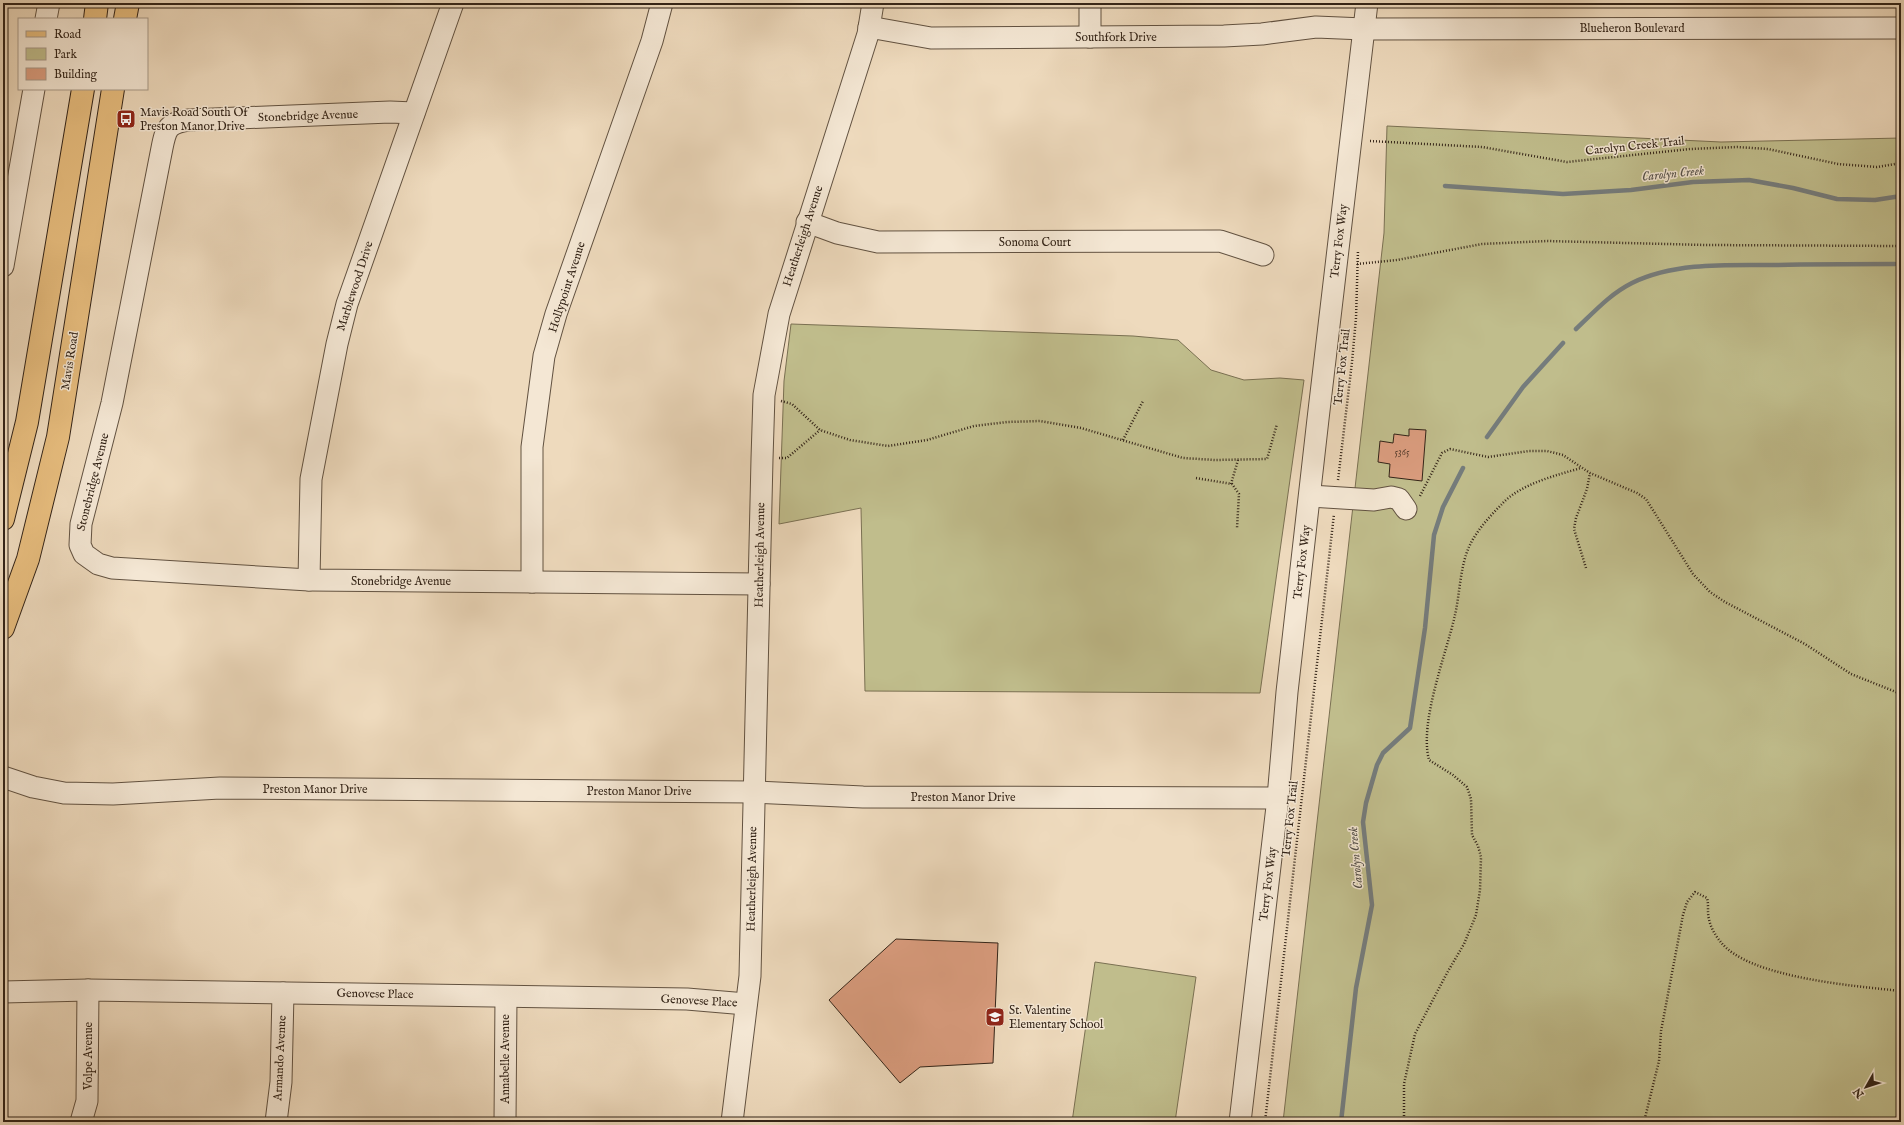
<svg xmlns="http://www.w3.org/2000/svg" width="1904" height="1125" viewBox="0 0 1904 1125" font-family="'IM FELL English',serif">
<style>
.green{fill:#c0bd8c;stroke:#7a7052}
.lines{fill:none;stroke-linecap:round;stroke-linejoin:round}
.stream{stroke:#757c7c;stroke-width:4.5}
.building{fill:#db9d7f;stroke:#332418}
.minor-casing{stroke:#625241;stroke-width:23}
.major-casing{stroke:#332418;stroke-width:24}
.path{stroke:#332418;stroke-width:2.5;stroke-dasharray:1 2;stroke-linecap:butt}
.minor{stroke:#f4e7d4;stroke-width:21}
.major{stroke:#e7bd7e;stroke-width:22}
.labels{text-anchor:middle;dominant-baseline:central;stroke-width:3;stroke-linejoin:round;paint-order:stroke}
.number-label{font-size:10px;fill:#5d4232}
.street-label{font-size:12px;fill:#332418;stroke:#f4e7d4}
.poi-label{font-size:12px;fill:#332418;stroke:#f4e7d4;text-anchor:start}
.water-label{font-size:13px;font-style:italic;fill:#54504a;stroke:#f4e7d4}
</style>
<rect width="100%" height="100%" fill="#eedabd"/>
<filter id="stains"><feTurbulence type="fractalNoise" baseFrequency=".005" numOctaves="4"/><feColorMatrix values="0 0 0 0 .2 0 0 0 0 .09 0 0 0 0 .02 0 0 0 .5 -.17"/></filter>
<radialGradient id="worn" r=".72"><stop offset=".6" stop-color="#630" stop-opacity="0"/><stop offset="1" stop-color="#630" stop-opacity=".3"/></radialGradient>
<g class="green">
<polygon points="1387,126 1721,142 1901,138 1901,1122 1283,1122 1384,233"/>
<polygon points="791,324 1133,336 1178,340 1211,370 1244,380 1280,378 1304,380 1260,693 865,691 861,508 779,524 784,381"/>
<polygon points="1095,962 1196,977 1175,1122 1072,1122"/>
</g>
<g class="lines">
<g class="stream">
<polyline points="1445,186 1563,194 1631,190 1693,182 1749,180 1793,188 1837,199 1875,200 1901,196"/>
<path d="M1576 329C1594 312 1610 294 1632 283 1675 262 1729 265 1776 265 1816 264 1855 264 1895 264"/>
<polyline points="1487,437 1523,387 1563,343"/>
<polyline points="1341,1122 1356,988 1372,905 1363,822 1366,803 1377,765 1383,753 1410,728 1425,628 1434,535 1443,507 1463,468"/>
</g>
</g>
<g class="building">
<polygon points="1409,429 1426,430 1422,481 1389,477 1390,464 1378,462 1380,441 1393,443 1394,434 1409,436"/>
<polygon points="896,939 998,943 993,1063 920,1067 900,1083 829,1000"/>
</g>
<g class="lines">
<g class="minor-casing">
<g id="minor">
<polyline points="1090,3 1090,37"/>
<polyline points="46,19 49,3"/>
<polyline points="869,27 931,38 1224,36 1262,34 1316,27 1364,29 1901,28"/>
<path d="M414 113 390 112 189 120C168 123 166 128 162 148L112 403 81 524 80 545 84 554 98 564 112 568 309 580 759 584"/>
<polyline points="807,222 837,233 878,242 1220,241 1263,255"/>
<polyline points="3,266 34,89"/>
<polyline points="1310,496 1374,500 1391,497 1399,499 1406,509"/>
<polyline points="309,580 311,479 337,344 347,304 453,3"/>
<polyline points="532,582 532,447 544,356 556,314 652,41 662,3"/>
<polyline points="3,777 33,787 64,793 113,794 220,788 754,792 863,797 1278,798"/>
<polyline points="3,992 88,990 687,999 746,1004"/>
<polyline points="81,1122 87,1101 88,990"/>
<polyline points="276,1122 281,1082 283,993"/>
<polyline points="505,1122 506,997"/>
<polyline points="732,1122 750,976 762,459 764,395 779,314 868,34 873,3"/>
<polyline points="1240,1122 1278,798 1287,692 1318,419 1367,3"/>
</g>
</g>
<g class="major-casing">
<g id="major">
<polyline points="95,19 97,3"/>
<polyline points="125,19 128,3"/>
<polyline points="3,519 27,422 83,89"/>
<polyline points="3,628 28,559 58,437 113,89"/>
</g>
</g>
<g class="path">
<polyline points="1370,141 1482,147 1567,162 1690,149 1737,147 1768,149 1838,164 1877,167 1901,163"/>
<polyline points="1357,264 1397,260 1482,244 1547,241 1706,245 1901,246"/>
<polyline points="781,401 792,404 820,430 850,440 888,446 927,440 974,426 1007,422 1040,421 1081,428 1183,458 1215,460 1267,459 1277,424"/>
<polyline points="1123,440 1143,401"/>
<polyline points="779,458 787,458 820,430"/>
<polyline points="1196,478 1232,484 1239,494 1237,528"/>
<polyline points="1338,480 1352,362 1356,318 1358,250"/>
<polyline points="1231,484 1238,460"/>
<polyline points="1420,496 1442,453 1450,449 1488,457 1529,451 1547,451 1563,455 1590,473 1637,493 1646,499 1693,574 1710,592 1725,602 1805,644 1851,674 1901,694"/>
<polyline points="1586,568 1574,529 1576,518 1587,489 1590,473"/>
<polyline points="1265,1122 1334,514"/>
<path d="M1404 1122V1084L1415 1034 1447 973 1464 944 1476 915 1480 890 1481 857 1478 846 1472 835 1471 799 1467 787 1453 775 1429 760C1419 722 1446 655 1455 615 1460 593 1460 567 1469 547 1476 531 1490 516 1502 504 1520 484 1557 475 1581 468"/>
<path d="M1644 1122 1659 1061 1661 1031 1683 915 1687 902 1695 892 1707 898C1709 905 1707 912 1709 919 1710 926 1715 935 1720 941 1747 978 1856 986 1901 991"/>
<path d="M1700 1122C1708 1116 1718 1120 1728 1122"/>
<polyline points="1888,1122 1901,1115"/>
</g>
<use href="#minor" class="minor"/>
<use href="#major" class="major"/>
</g>
<defs>
<g id="bus-square" transform="scale(1)"><rect x="-9" y="-9" width="18" height="18" rx="4" fill="#8f2418" stroke="#f4e7d4"/><path d="M-5-6H5V4H4V6H2V4H-2V6H-4V4H-5ZM-3.5-4V0h7V-4ZM-3.5 1.2v1.5H-2V1.2ZM2 1.2v1.5H3.5V1.2Z" fill="#fff"/></g>
<g id="school-square" transform="scale(1)"><rect x="-9" y="-9" width="18" height="18" rx="4" fill="#8f2418" stroke="#f4e7d4"/><path d="M0-5L7-2L0 1L-7-2ZM-4 1L0 2.5L4 1V4Q0 6-4 4Z" fill="#fff"/></g>
</defs>
<g fill-rule="evenodd">
<use href="#bus-square" x="126" y="119"/>
<use href="#school-square" x="995" y="1017"/>
</g>
<g class="labels">
<g class="number-label">
<text x="1402" y="452">5365</text>
</g>
<g class="street-label">
<text x="1632" y="28">Blueheron Boulevard</text>
<text x="1116" y="37">Southfork Drive</text>
<text transform="translate(308 116) rotate(-2)">Stonebridge Avenue</text>
<text transform="translate(1635 146) rotate(-6)">Carolyn Creek Trail</text>
<text transform="translate(803 236) rotate(-72)">Heatherleigh Avenue</text>
<text transform="translate(1339 241) rotate(-83)">Terry Fox Way</text>
<text x="1035" y="242">Sonoma Court</text>
<text transform="translate(355 286) rotate(-72)">Marblewood Drive</text>
<text transform="translate(567 287) rotate(-72)">Hollypoint Avenue</text>
<text transform="translate(70 361) rotate(-81)">Mavis Road</text>
<text transform="translate(1342 367) rotate(-84)">Terry Fox Trail</text>
<text transform="translate(93 482) rotate(-76)">Stonebridge Avenue</text>
<text transform="translate(760 555) rotate(-89)">Heatherleigh Avenue</text>
<text transform="translate(1302 562) rotate(-83)">Terry Fox Way</text>
<text x="401" y="581">Stonebridge Avenue</text>
<text x="315" y="789">Preston Manor Drive</text>
<text x="639" y="791">Preston Manor Drive</text>
<text x="963" y="797">Preston Manor Drive</text>
<text transform="translate(1290 819) rotate(-84)">Terry Fox Trail</text>
<text transform="translate(752 879) rotate(-89)">Heatherleigh Avenue</text>
<text transform="translate(1268 884) rotate(-83)">Terry Fox Way</text>
<text transform="translate(375 994) rotate(1)">Genovese Place</text>
<text transform="translate(699 1001) rotate(3)">Genovese Place</text>
<text transform="translate(88 1056) rotate(-90)">Volpe Avenue</text>
<text transform="translate(280 1058) rotate(-87)">Armando Avenue</text>
<text transform="translate(505 1059) rotate(-90)">Annabelle Avenue</text>
</g>
<g class="poi-label">
<text x="140" y="112">Mavis Road South Of<tspan x="140" dy="14">Preston Manor Drive</tspan></text>
<text x="1009" y="1010">St. Valentine<tspan x="1009" dy="14">Elementary School</tspan></text>
</g>
<g class="water-label">
<text transform="translate(1673 174) rotate(-6)">Carolyn Creek</text>
<text transform="translate(1356 858) rotate(-95)">Carolyn Creek</text>
</g>
</g>
<rect width="1904" height="1125" fill="none" stroke="#eedabd" stroke-width="16"/>
<rect x="4" y="4" width="1896" height="1117" fill="none" stroke="#332418" stroke-width="2"/>
<rect x="8" y="8" width="1888" height="1109" fill="none" stroke="#332418"/>
<rect x="18" y="18" width="130" height="72" fill="#f4e7d4" stroke="#a79989"/>
<rect x="26" y="31" width="20" height="6" fill="#e7bd7e" stroke="#a79989"/>
<text x="54" y="38" font-size="12" fill="#332418">Road</text>
<rect x="26" y="48" width="20" height="12" fill="#c0bd8c" stroke="#a79989"/>
<text x="54" y="58" font-size="12" fill="#332418">Park</text>
<rect x="26" y="68" width="20" height="12" fill="#db9d7f" stroke="#a79989"/>
<text x="54" y="78" font-size="12" fill="#332418">Building</text>
<g transform="translate(1866 1087) rotate(231)" stroke="#f4e7d4" stroke-width="3" paint-order="stroke">
<path d="M0-3L7 15L0 10L-7 15Z" fill="#332418"/>
<text y="-6" font-size="11" font-weight="bold" text-anchor="middle" fill="#332418">N</text>
</g>
<rect width="100%" height="100%" filter="url(#stains)"/>
<rect width="100%" height="100%" fill="url(#worn)"/>
</svg>
